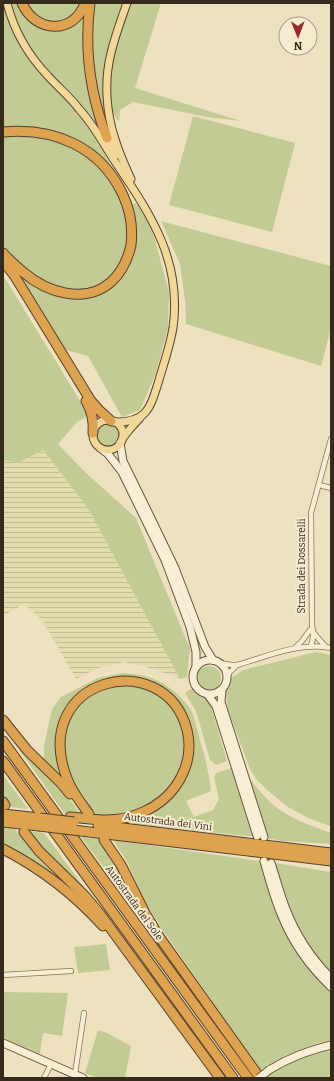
<svg xmlns="http://www.w3.org/2000/svg" width="334" height="1081" viewBox="0 0 334 1081" font-family="Bitter,serif">
<style>
.farmland{fill:url(#farmland-rules)}
.green{fill:#c3cb94}
.lines{fill:none;stroke-linecap:round;stroke-linejoin:round}
.street-casing{stroke:#867258;stroke-width:6}
.secondary-casing{stroke:#68533c;stroke-width:9}
.primary-casing{stroke:#54402d;stroke-width:9}
.highway-casing{stroke:#54402d;stroke-width:11}
.street{stroke:#f8eed3;stroke-width:4.5}
.secondary{stroke:#f8eed3;stroke-width:7}
.primary{stroke:#f1d798;stroke-width:7}
.highway{stroke:#dda350;stroke-width:9}
.secondary-bridge-casing{stroke:#68533c;stroke-width:9;stroke-linecap:butt}
.highway-bridge-casing{stroke:#54402d;stroke-width:11;stroke-linecap:butt}
.secondary-bridge{stroke:#f8eed3;stroke-width:7}
.highway-bridge{stroke:#dda350;stroke-width:9}
.labels{text-anchor:middle;dominant-baseline:central;stroke-width:4;stroke-linejoin:round;paint-order:stroke}
.street-label{font-size:10px;fill:#362a1d;stroke:#f5ebd0}
</style>
<defs>
<pattern id="farmland-rules" width="6" height="5" patternUnits="userSpaceOnUse"><rect width="6" height="5" fill="#e3dcae"/><path d="M0 2.5h6" fill="none" stroke="#c3bd95"/></pattern>
</defs>
<rect width="100%" height="100%" fill="#ede1c0"/>
<polygon class="farmland" points="42,450 89,510 180,679 176,677 144,666 123,662 98,668 76,679 43,621 24,604 3,616 3,460 18,463"/>
<g class="green">
<path d="M3 3H4C9 16 13 31 19 43 33 71 60 90 79 114 94 132 104 153 115 174L80 142 3 129Z"/>
<path d="M10 3H19L42 28 84 16C80 55 86 93 99 130L85 112 34 56 19 29Z"/>
<polygon points="25,3 82,3 73,17 59,23 42,21"/>
<polygon points="95,3 124,3 108,58 110,130 108,131 98,97 91,47 92,28"/>
<polygon points="129,3 161,3 135,88 241,121 207,117 133,102 120,110 119,122 111,111 110,92 111,69 112,59"/>
<polygon points="193,116 295,143 272,232 169,205"/>
<polygon points="21,133 63,142 95,160 121,196 130,236 120,267 105,284 80,292 43,284 9,255 3,248 3,135"/>
<polygon points="136,203 147,220 154,236 169,292 168,328 156,373 140,410 122,417 88,356 66,350 15,272 80,298 124,271 130,206"/>
<polygon points="161,221 331,266 331,328 321,366 186,324 185,301 180,264"/>
<polygon points="3,275 85,409 87,417 77,422 58,444 85,472 136,518 190,649 187,677 180,679 89,510 43,450 18,463 3,460"/>
<circle cx="108" cy="435" r="11"/>
<polygon points="316,652 331,655 331,826 321,823 306,817 288,807 267,790 257,780 250,769 228,710 226,692 231,678 243,670"/>
<circle cx="209" cy="678" r="12"/>
<path d="M123 673C129 674 135 674 141 675 161 679 180 693 191 710 195 718 197 730 200 740 205 756 209 774 211 791L186 801 194 817 213 810 219 799 214 777 216 773 232 768 253 836H247L135 824 132 823 134 819 164 803 193 753 166 693 105 681 62 720C53 739 54 759 64 778L62 781 44 760V747L48 727 52 709 61 697 98 678Z"/>
<polygon points="131,685 151,690 168,702 185,734 184,761 171,788 156,802 135,812 108,816 92,815 73,785 62,752 65,725 79,703 107,686"/>
<polygon points="191,689 199,692 210,703 227,761 216,765 210,760 196,711 185,693"/>
<polygon points="18,748 68,797 81,815 64,813"/>
<polygon points="3,775 28,809 10,807 3,797"/>
<path d="M248 777C255 785 261 793 268 800 285 817 309 825 331 833V844L282 841 266 838Z"/>
<polygon points="3,827 15,829 35,855 64,884 19,852 3,844"/>
<polygon points="27,831 44,833 95,902 41,850"/>
<polygon points="81,837 100,839 113,859 149,928"/>
<path d="M113 840 260 861C271 892 280 925 298 953 307 967 319 979 331 990V1043L300 1050 282 1057 260 1070 162 929 147 905 126 860Z"/>
<polygon points="275,863 331,872 331,975 326,969 304,939 294,920 287,902"/>
<polygon points="106,944 110,970 78,973 74,947"/>
<polygon points="3,992 68,993 62,1036 43,1033 39,1059 3,1044"/>
<polygon points="98,1030 107,1033 131,1046 125,1078 98,1078 85,1073"/>
<path d="M331 1049V1078H267L266 1077C288 1062 305 1054 331 1049Z"/>
</g>
<g class="lines">
<g class="street-casing">
<g id="street">
<polyline points="319,485 331,488"/>
<polyline points="314,633 317,637 326,647"/>
<path d="M311 646C314 638 313 632 312 624L311 513 331 439"/>
<polyline points="295,648 302,641 310,630"/>
<path d="M220 663 232 665H237C268 656 299 642 331 648"/>
<polyline points="227,677 230,672 237,665"/>
<polyline points="3,975 71,971"/>
<polyline points="75,1074 84,1013"/>
<polyline points="44,1078 51,1064"/>
</g>
</g>
<g class="secondary-casing">
<g id="secondary">
<polyline points="120,443 123,461 147,510 175,568 205,647 213,660"/>
<polyline points="100,448 108,454 122,472 165,560 190,627 196,652 196,667"/>
<circle cx="210" cy="677" r="17"/>
<polyline points="222,690 221,702 264,837"/>
<polyline points="208,695 216,706 257,836"/>
<path d="M264 861C269 879 274 897 281 914 292 942 309 966 331 987"/>
<path d="M271 863C276 878 280 894 286 909 296 935 311 958 331 978"/>
<polyline points="3,1043 83,1078"/>
<path d="M269 1070C290 1057 308 1051 331 1045"/>
</g>
</g>
<g class="primary-casing">
<g id="primary">
<path d="M7 3C14 31 28 55 48 76 58 87 70 97 79 109 95 126 105 147 118 166 153 218 182 263 173 328 170 346 164 363 159 380 150 409 147 423 113 422"/>
<path d="M127 3C121 20 115 36 111 53 104 81 106 112 115 139 119 153 125 166 131 179"/>
<polyline points="107,138 116,155"/>
<circle cx="108" cy="435" r="15"/>
<polyline points="122,439 129,430 140,418"/>
</g>
</g>
<g class="highway-casing">
<g id="highway">
<path d="M22 3C35 33 74 35 85 3"/>
<path d="M90 3C84 49 90 94 107 138"/>
<path d="M3 132C54 127 101 147 123 195 130 210 133 228 131 245 128 259 122 272 111 282 85 305 46 292 23 272 16 266 9 260 3 253"/>
<polyline points="3,261 14,275 91,401 99,410 111,421"/>
<path d="M86 401C92 411 94 421 93 433"/>
<polyline points="3,720 27,750 60,782 70,794"/>
<polyline points="3,741 248,1078"/>
<polyline points="3,761 233,1078"/>
<polyline points="3,802 5,805"/>
<polyline points="3,814 40,818"/>
<path d="M70 817C82 818 94 820 106 820 132 820 160 808 175 787 187 770 192 750 187 730 165 644 26 678 68 781 73 793 81 803 89 814"/>
<polyline points="3,822 39,826"/>
<polyline points="98,825 331,853"/>
<polyline points="81,831 331,861"/>
<polyline points="24,832 39,851 85,896 100,914 220,1078"/>
<polyline points="104,840 121,865 145,913 160,938 260,1078"/>
<path d="M3 849C40 868 75 895 103 926"/>
</g>
</g>
<use href="#street" class="street"/>
<use href="#secondary" class="secondary"/>
<use href="#primary" class="primary"/>
<use href="#highway" class="highway"/>
<g class="secondary-bridge-casing">
<polyline id="secondary-bridge" points="259,1078 269,1070"/>
</g>
<g class="highway-bridge-casing">
<g id="highway-bridge">
<polyline points="40,818 74,822"/>
<polyline points="39,826 81,831"/>
</g>
</g>
<use href="#secondary-bridge" class="secondary-bridge"/>
<use href="#highway-bridge" class="highway-bridge"/>
</g>
<g class="labels">
<g class="street-label">
<text transform="translate(302 566) rotate(-90)">Strada dei Dossarelli</text>
<text transform="translate(168 822) rotate(7)">Autostrada dei Vini</text>
<text transform="translate(134 903) rotate(54)">Autostrada del Sole</text>
</g>
</g>
<rect width="334" height="1081" fill="none" stroke="#362a1d" stroke-width="8"/>
<g transform="translate(298 36) rotate(179)"><circle r="19" fill="#f5ebd0" stroke="#a99e88"/>
<path d="M0-3L7 15L0 10L-7 15Z" fill="#952b29"/>
<text y="-6" font-size="11" font-weight="bold" text-anchor="middle" fill="#362a1d">N</text>
</g>
</svg>
